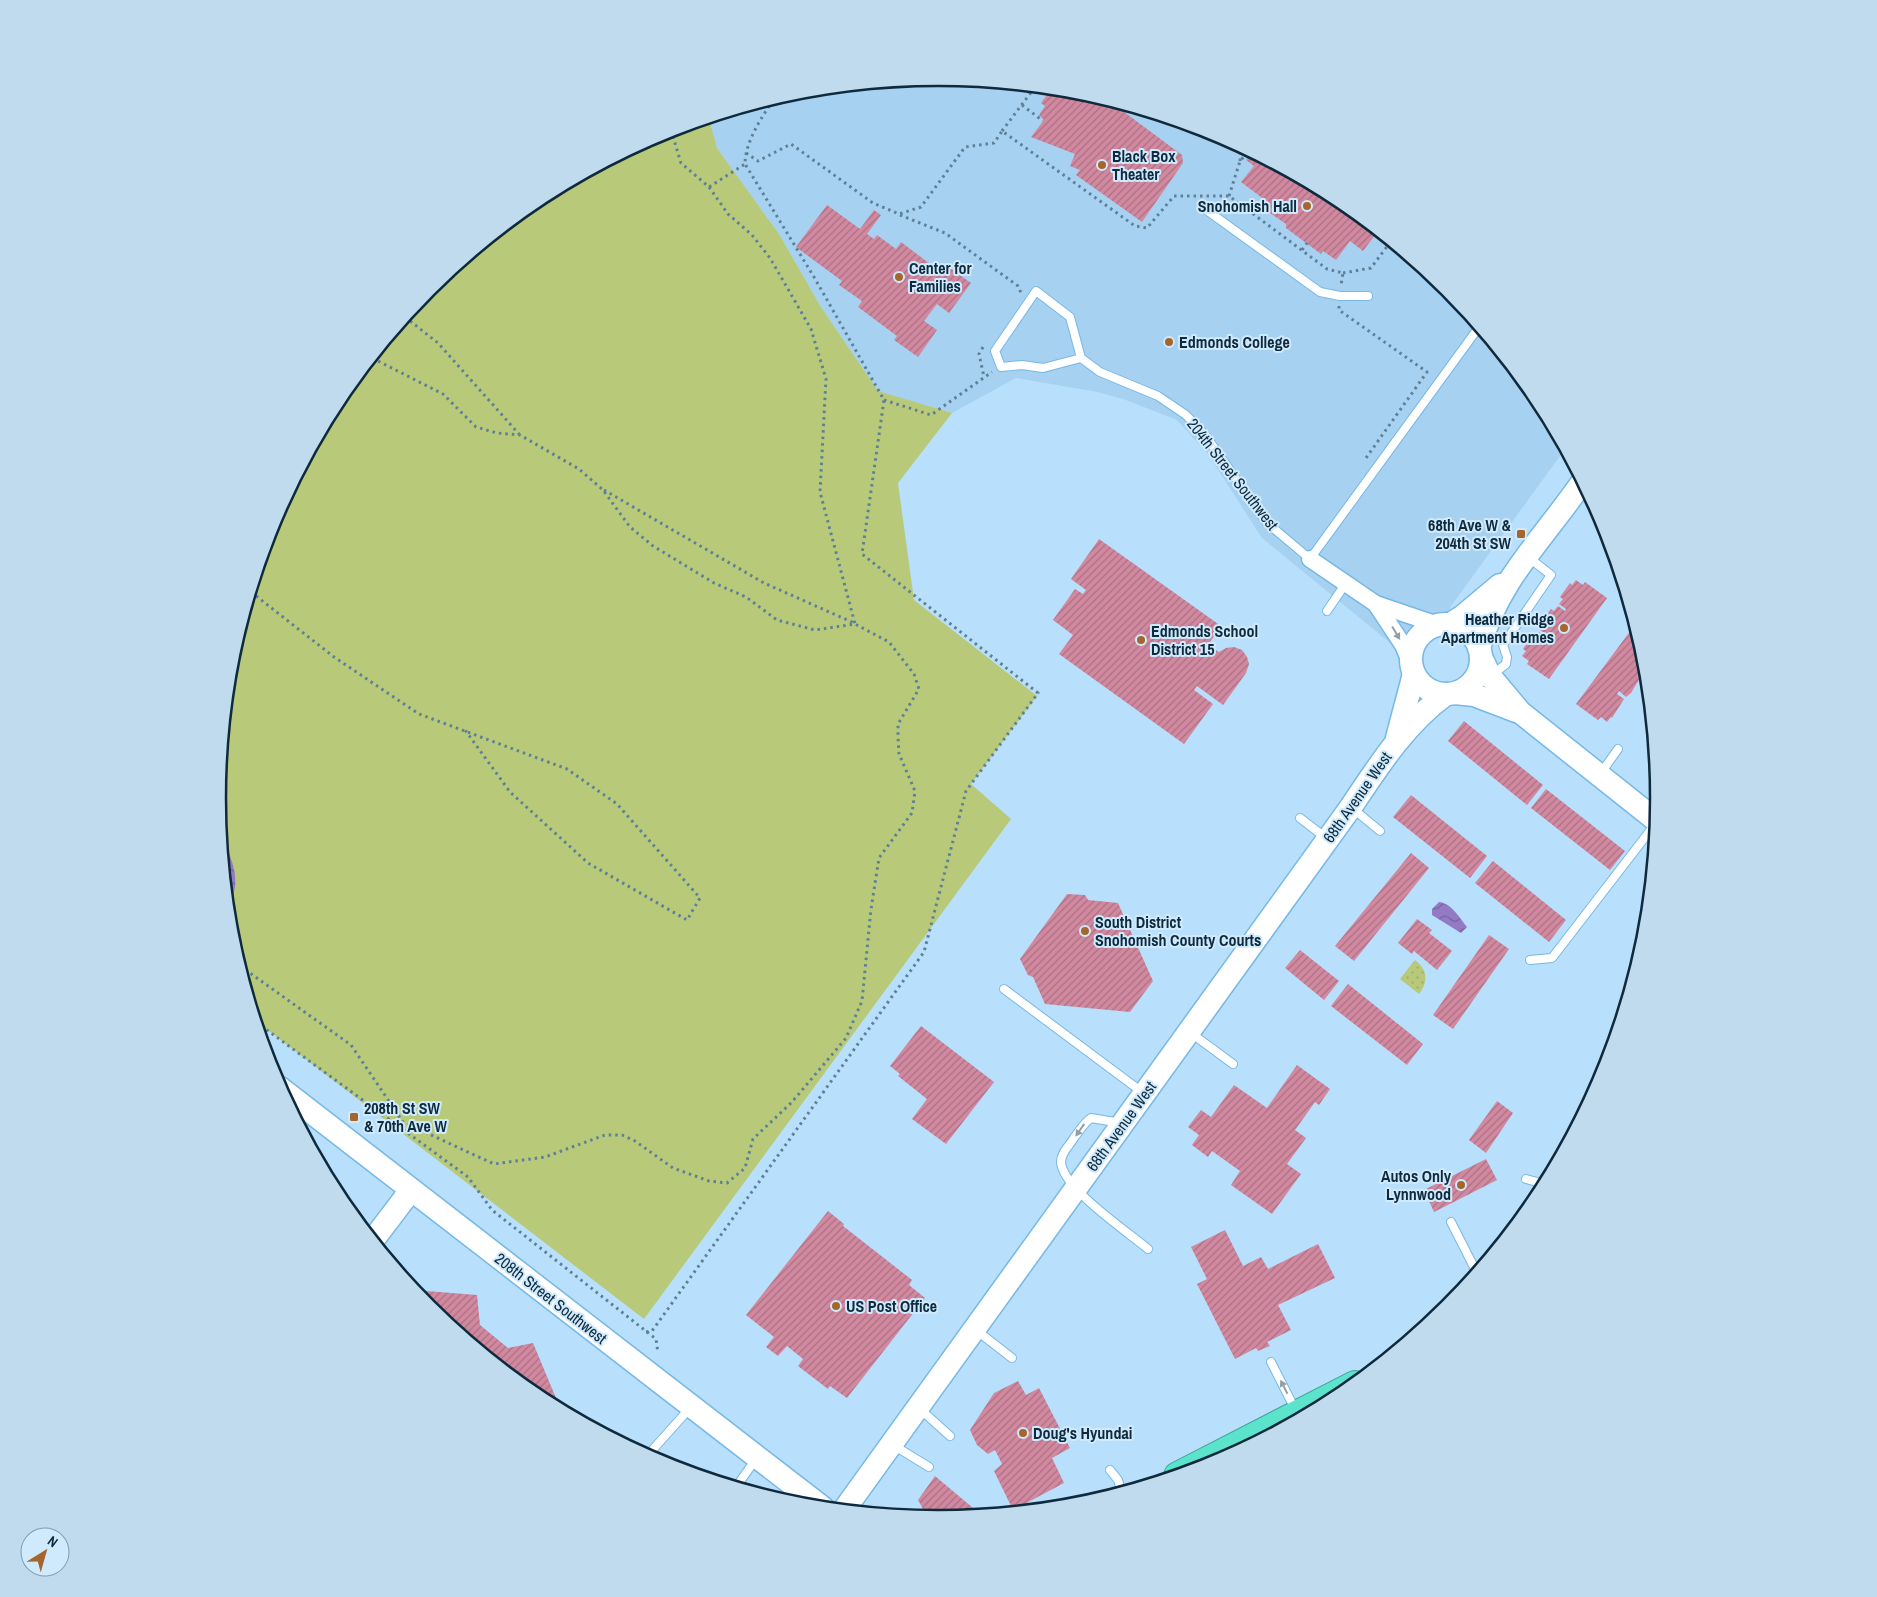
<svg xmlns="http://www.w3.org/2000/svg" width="1877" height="1597" viewBox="0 0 1877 1597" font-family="'Archivo Narrow',sans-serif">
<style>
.built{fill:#a7d1f0}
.grass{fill:#b8ca79}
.park{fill:url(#park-dots)}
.water{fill:url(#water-waves)}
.building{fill:url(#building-hatch)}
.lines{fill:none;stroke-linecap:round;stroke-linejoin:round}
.lane-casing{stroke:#76b8e6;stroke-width:10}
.street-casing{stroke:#76b8e6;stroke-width:19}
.secondary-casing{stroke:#76b8e6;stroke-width:25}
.highway-casing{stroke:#40a399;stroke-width:30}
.path{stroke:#5f8097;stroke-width:3;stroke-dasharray:2.5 4;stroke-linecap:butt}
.lane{stroke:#fff;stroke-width:8}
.street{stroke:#fff;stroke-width:16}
.secondary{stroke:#fff;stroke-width:22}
.highway{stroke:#5be4cb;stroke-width:28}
.oneway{fill:#939fa7}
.poi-dot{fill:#a5662d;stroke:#d0eafd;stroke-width:2}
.labels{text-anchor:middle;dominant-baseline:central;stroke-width:4;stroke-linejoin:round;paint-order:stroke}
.poi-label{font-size:16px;font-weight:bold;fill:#0e2a3c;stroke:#d0eafd;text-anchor:start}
.street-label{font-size:16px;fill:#0e2a3c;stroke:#d0eafd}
.rim{fill:none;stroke:#0e2a3c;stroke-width:2.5}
</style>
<defs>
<pattern id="park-dots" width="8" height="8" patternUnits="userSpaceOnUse" patternTransform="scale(1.25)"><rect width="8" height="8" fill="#b8ca79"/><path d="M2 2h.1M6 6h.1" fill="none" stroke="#9dae6a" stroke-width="1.8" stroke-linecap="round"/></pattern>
<pattern id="water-waves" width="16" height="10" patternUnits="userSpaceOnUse" patternTransform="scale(1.25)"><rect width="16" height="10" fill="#9479c5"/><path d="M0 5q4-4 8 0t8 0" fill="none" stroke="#7763a1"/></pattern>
<pattern id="building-hatch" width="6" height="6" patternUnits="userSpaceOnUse" patternTransform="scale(1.25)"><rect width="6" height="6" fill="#d289a0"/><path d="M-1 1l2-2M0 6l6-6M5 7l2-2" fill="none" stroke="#a97084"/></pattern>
</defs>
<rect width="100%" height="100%" fill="#b8dffb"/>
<polygon class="built" points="939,78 1079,91 1215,132 1339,199 1449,289 1538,398 1565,449 1451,606 1416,664 1262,538 1208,454 1177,420 1126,400 1098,392 1016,378 952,413 878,392 821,307 779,234 717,148 709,118 798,91"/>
<polygon class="grass" points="709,118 717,148 779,234 821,307 878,391 952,413 898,483 914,600 1037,696 971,784 1011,819 644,1319 256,1021 231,939 218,798 231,658 273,522 339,398 429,288 538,199 663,132"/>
<path class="park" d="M1415 960C1427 969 1429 981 1419 994L1400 979Z"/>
<g class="water">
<path d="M221 838C232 856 243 885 228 904Z"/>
<path d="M1439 902C1451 903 1460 918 1467 927L1461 933 1432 915V909Z"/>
</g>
<g class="building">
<polygon points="1051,89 1079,91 1113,102 1112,103 1182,155 1183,163 1142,222 1076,175 1080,170 1070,166 1075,154 1031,137 1044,120 1039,115 1045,106 1041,103"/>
<polygon points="1252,153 1339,199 1378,231 1363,251 1350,241 1336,260 1323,251 1321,254 1286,228 1286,224 1264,209 1269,203 1241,182 1254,166 1246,160"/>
<polygon points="827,205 860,229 874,210 881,215 867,234 874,239 877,235 896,249 901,242 942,273 947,266 971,283 949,313 937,304 924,321 937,330 918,357 894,340 897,336 858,307 862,301 839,285 842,281 796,247"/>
<polygon points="1099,539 1221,626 1208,645 1219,652 1226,648 1234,647 1242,650 1247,657 1249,664 1246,673 1223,705 1197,686 1194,690 1213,704 1184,744 1059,654 1073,635 1053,620 1075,589 1083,594 1086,590 1071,579"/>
<polygon points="1576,580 1583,585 1585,582 1607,598 1549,679 1527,664 1529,661 1522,656 1526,651 1523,649 1532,635 1535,637 1539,632 1546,637 1548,635 1540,630 1544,625 1541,623 1551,609 1554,611 1558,606 1565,611 1566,609 1559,604 1563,599 1560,597 1570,583 1572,585"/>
<polygon points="1634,626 1646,658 1647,667 1645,670 1638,665 1636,667 1643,673 1631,693 1626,697 1619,691 1617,694 1624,699 1612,718 1611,717 1607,722 1601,717 1598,720 1576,704"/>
<polygon points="1464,721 1543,785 1527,805 1448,741"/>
<polygon points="1654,743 1656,759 1656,761 1649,756 1653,751 1650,749"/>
<polygon points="1546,789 1625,851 1610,870 1531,808"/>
<polygon points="1411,795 1487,856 1470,878 1393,817"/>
<polygon points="1411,853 1429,868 1354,961 1335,946"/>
<polygon points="1493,861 1566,920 1549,942 1475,883"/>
<polygon points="1067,894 1085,895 1088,900 1118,903 1153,981 1130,1012 1045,1004 1033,977 1028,975 1020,959"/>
<polygon points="1417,919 1432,930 1429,933 1452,951 1437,970 1414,951 1412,954 1398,943"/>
<polygon points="1489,935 1509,949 1453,1029 1433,1015"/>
<polygon points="1300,950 1339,981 1324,1000 1285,968"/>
<polygon points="1348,984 1423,1044 1407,1065 1331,1006"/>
<polygon points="921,1026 994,1082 946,1144 912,1119 927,1099 898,1076 900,1074 890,1066"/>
<polygon points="1297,1065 1330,1089 1319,1105 1315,1102 1295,1130 1306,1138 1287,1164 1301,1174 1272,1214 1231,1185 1240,1171 1212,1151 1208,1157 1192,1145 1199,1135 1188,1127 1201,1110 1211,1117 1234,1085 1267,1108"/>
<polygon points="1598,1080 1601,1082 1588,1106 1582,1102"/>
<polygon points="1497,1101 1513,1113 1486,1153 1469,1140"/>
<polygon points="1486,1159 1497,1180 1434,1212 1424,1190"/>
<polygon points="327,1177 343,1189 337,1196"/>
<polygon points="828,1211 844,1224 843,1226 912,1280 909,1285 925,1298 847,1398 830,1386 828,1389 798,1366 803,1359 787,1346 778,1356 766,1347 774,1337 746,1315"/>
<polygon points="1225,1230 1243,1266 1261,1257 1268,1269 1318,1244 1335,1278 1278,1305 1291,1330 1267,1342 1270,1346 1258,1351 1256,1348 1235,1359 1197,1284 1207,1279 1191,1247"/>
<polygon points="414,1290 477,1295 480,1325 508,1348 533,1343 561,1410 538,1398 428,1308"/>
<polygon points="1018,1381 1026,1395 1039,1388 1070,1448 1052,1458 1064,1483 1013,1510 994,1471 1002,1464 995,1450 988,1454 977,1445 970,1430 994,1393"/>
<polygon points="935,1476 979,1513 978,1516 928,1518 918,1500"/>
</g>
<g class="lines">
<g class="lane-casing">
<g id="lane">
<polyline points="1205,209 1320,292 1340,296 1368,296"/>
<polygon points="1036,291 1070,317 1081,358 1043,368 1022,365 1001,367 995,351"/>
<polyline points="1081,358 1100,372 1158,396 1186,415 1206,436 1266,522 1310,559 1479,327"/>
<polyline points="1327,611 1346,583"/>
<polyline points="1492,675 1506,664 1507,657 1503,645 1551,575 1528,557"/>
<polyline points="1601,773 1618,749"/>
<polyline points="1352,808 1380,831"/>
<polyline points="1300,818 1326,838"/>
<polyline points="1530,960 1552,958 1656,823"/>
<polyline points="1004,989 1142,1092"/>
<polyline points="1191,1033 1233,1064"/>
<path d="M1121 1123 1091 1118C1084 1123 1079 1131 1074 1138 1069 1146 1061 1153 1061 1162 1062 1188 1128 1232 1148 1249"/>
<polyline points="1526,1179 1537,1182 1544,1188"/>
<polyline points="1451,1222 1477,1273"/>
<polyline points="976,1330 1012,1358"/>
<polyline points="1271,1362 1296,1411"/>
<polyline points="920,1409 950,1436"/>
<polyline points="893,1445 929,1467"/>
<polyline points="647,1456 690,1408"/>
<polyline points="1110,1470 1118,1480 1122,1493"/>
<polyline points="736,1487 756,1459"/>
</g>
</g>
<g class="street-casing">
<g id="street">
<polyline points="1310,559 1376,604 1438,625"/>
<polyline points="1376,604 1403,645 1411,664"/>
</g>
</g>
<g class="secondary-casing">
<g id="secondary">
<circle cx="1446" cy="659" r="35"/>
<polyline points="1449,625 1463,616 1500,585"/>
<path d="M1479 648C1498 580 1544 538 1583 481"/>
<polyline points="1481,657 1490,676 1520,712 1657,821"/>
<polyline points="1455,693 1474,695 1516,711"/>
<polyline points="1397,738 1414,674"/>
<polyline points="280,1088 823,1508"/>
<polyline points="373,1240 411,1190"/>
<path d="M844 1510 1351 807C1379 765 1405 724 1446 694"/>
</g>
</g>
<g class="highway-casing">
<polyline id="highway" points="1178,1476 1355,1385"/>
</g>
<g class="path">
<polyline points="1022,105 1043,121"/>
<polyline points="1118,107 1120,104"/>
<polyline points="671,130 681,163 709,187 745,164"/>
<polyline points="1002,131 1035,87"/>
<polyline points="746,153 758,161 791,144 873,203 899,214 921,207 965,147 994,143 1002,131 1135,226 1147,228 1174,196 1229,196 1327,269 1343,273 1341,285"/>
<polyline points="1240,161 1241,146"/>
<polyline points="709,187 728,214 752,235 770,258 811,329 826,379 820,492 855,624"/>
<polyline points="1229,196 1240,161 1249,151"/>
<polyline points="900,215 945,233 1018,286 1021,293"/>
<polyline points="1302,250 1307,243"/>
<polyline points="1343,273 1371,268 1391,241"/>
<polyline points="1339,306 1339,310 1427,372 1366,458"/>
<polyline points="405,317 438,343 519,434"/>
<polyline points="983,347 979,354 984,377"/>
<polyline points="884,400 931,415 992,372"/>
<polyline points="604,490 764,583 854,623"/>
<polyline points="251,592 334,657 419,714 567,769 617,804 700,898 687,920 588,863 510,792 465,730"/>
<polyline points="240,966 351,1045 403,1122 494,1164 545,1157 605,1135 622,1135 635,1141 673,1168 709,1181 727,1183 745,1168 753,1139 792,1102 846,1038 862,1001 871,909 879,858 912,813 915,791 899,754 898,737 898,724 919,689 914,674 889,642 855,624 815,630 777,620 746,597 714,583 653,546 630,527 603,490 579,469 520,435 497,433 476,427 443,394 372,358"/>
<polyline points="256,1022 468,1177 492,1210 656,1339 658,1353"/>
<path d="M646 1332 652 1331 924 952 966 791 1038 693 862 554 884 400 814 277 745 164C745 142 762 116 775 98"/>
</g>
<use href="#lane" class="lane"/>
<use href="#street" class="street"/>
<use href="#secondary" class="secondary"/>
<use href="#highway" class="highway"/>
</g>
<defs><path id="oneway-solid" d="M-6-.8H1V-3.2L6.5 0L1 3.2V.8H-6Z" transform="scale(1.25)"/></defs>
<g class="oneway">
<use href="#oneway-solid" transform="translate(1396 633) rotate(59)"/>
<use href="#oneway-solid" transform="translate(1080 1130) rotate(125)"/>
<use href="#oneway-solid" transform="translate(1284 1387) rotate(-117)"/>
</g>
<g class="poi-dot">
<circle cx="1102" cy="165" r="5"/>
<circle cx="1307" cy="206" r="5"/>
<circle cx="899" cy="277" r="5"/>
<circle cx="1169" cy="342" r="5"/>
<rect x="1516" y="529" width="10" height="10" rx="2.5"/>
<circle cx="1564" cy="628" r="5"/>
<circle cx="1141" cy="640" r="5"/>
<circle cx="1085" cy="931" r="5"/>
<rect x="349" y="1112" width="10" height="10" rx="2.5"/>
<circle cx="1461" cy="1185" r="5"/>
<circle cx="836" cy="1306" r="5"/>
<circle cx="1023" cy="1433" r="5"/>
</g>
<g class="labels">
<g class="poi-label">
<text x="1112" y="156">Black Box<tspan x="1112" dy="18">Theater</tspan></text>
<text x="1297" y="206" text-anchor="end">Snohomish Hall</text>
<text x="909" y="268">Center for<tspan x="909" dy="18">Families</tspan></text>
<text x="1179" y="342">Edmonds College</text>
<text x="1511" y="525" text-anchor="end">68th Ave W &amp;<tspan x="1511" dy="18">204th St SW</tspan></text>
<text x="1554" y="619" text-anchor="end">Heather Ridge<tspan x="1554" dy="18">Apartment Homes</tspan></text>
<text x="1151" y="631">Edmonds School<tspan x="1151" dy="18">District 15</tspan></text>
<text x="1095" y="922">South District<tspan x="1095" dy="18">Snohomish County Courts</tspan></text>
<text x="364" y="1108">208th St SW<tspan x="364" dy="18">&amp; 70th Ave W</tspan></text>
<text x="1451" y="1176" text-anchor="end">Autos Only<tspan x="1451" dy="18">Lynnwood</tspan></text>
<text x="846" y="1306">US Post Office</text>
<text x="1033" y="1433">Doug's Hyundai</text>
</g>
<g class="street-label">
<text transform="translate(1233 474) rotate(52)">204th Street Southwest</text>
<text transform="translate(1357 797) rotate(-55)">68th Avenue West</text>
<text transform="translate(1121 1126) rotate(-54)">68th Avenue West</text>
<text transform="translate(551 1298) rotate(38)">208th Street Southwest</text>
</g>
</g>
<path d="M0 0H1877V1597H0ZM226 798a712 712 0 1 1 1424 0a712 712 0 1 1-1424 0Z" fill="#c0dbee" fill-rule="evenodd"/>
<path class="rim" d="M226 798a712 712 0 1 1 1424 0a712 712 0 1 1-1424 0Z"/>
<g transform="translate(45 1552) rotate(37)"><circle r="24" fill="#d0eafd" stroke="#829db0"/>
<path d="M0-4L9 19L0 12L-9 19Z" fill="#a5662d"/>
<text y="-8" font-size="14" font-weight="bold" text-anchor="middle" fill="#0e2a3c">N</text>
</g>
</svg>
